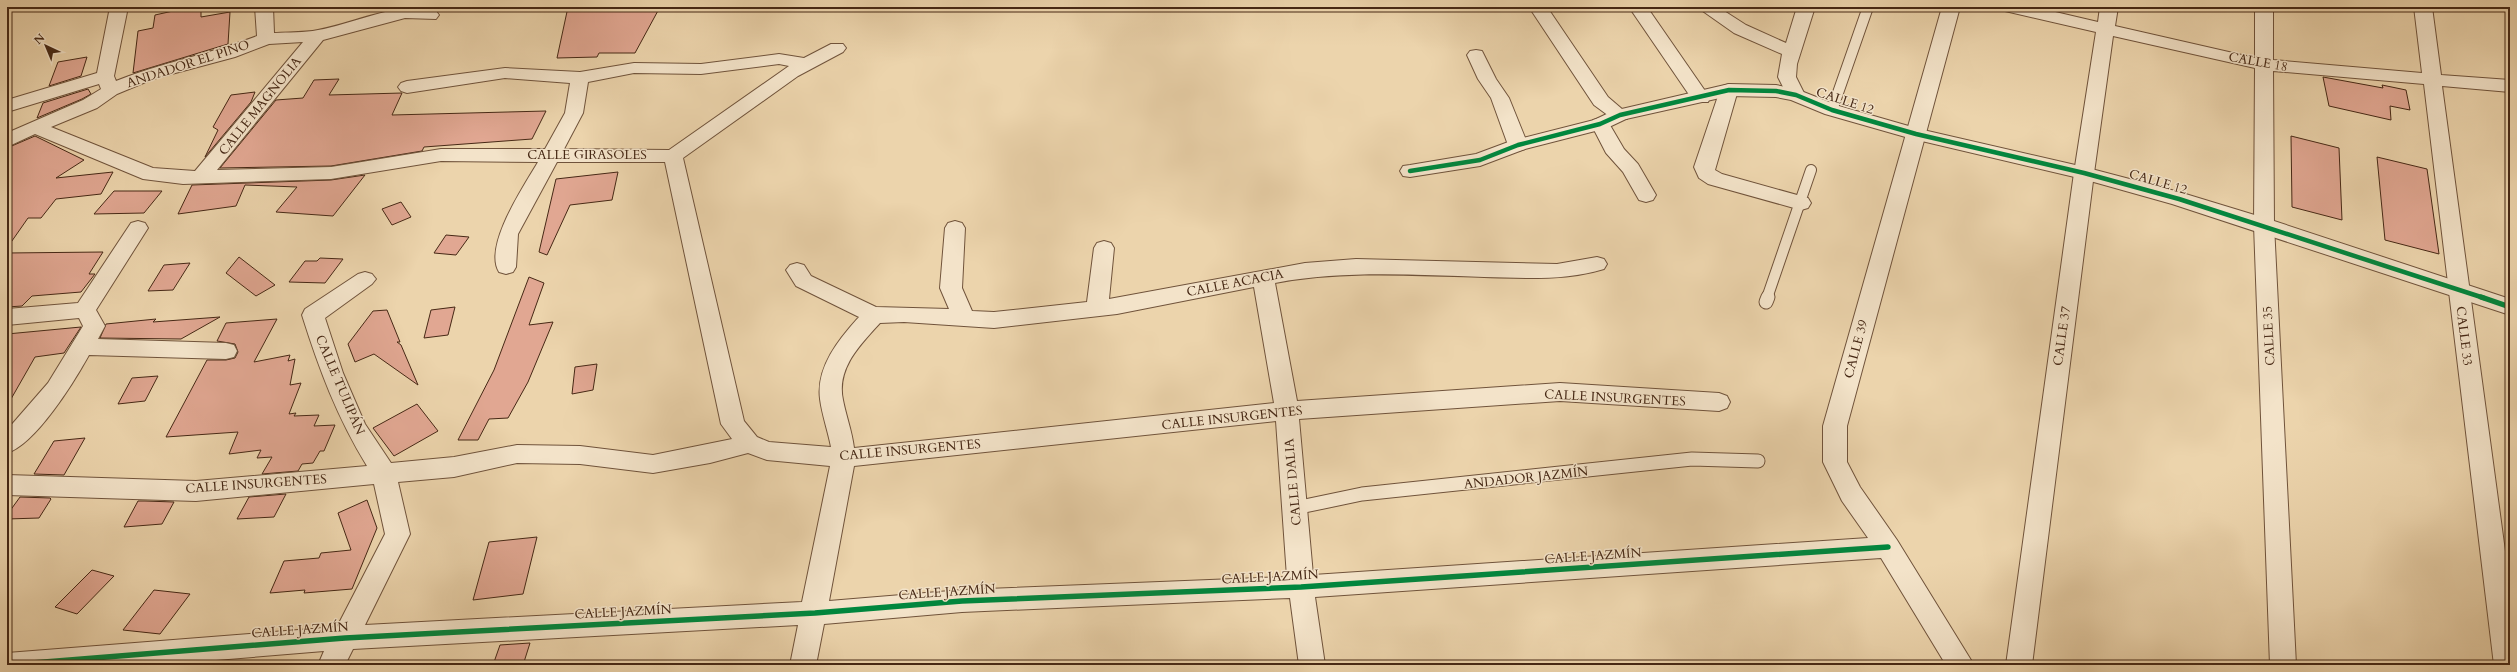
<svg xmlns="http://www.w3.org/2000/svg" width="2517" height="672" viewBox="0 0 2517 672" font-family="Cardo,serif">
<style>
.building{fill:#e1a792;stroke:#462815}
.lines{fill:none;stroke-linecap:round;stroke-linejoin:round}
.service-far1-casing{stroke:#70533b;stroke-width:12}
.service-casing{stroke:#70533b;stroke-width:15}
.minor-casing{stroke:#70533b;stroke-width:2}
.tertiary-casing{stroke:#70533b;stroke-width:2}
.service-far1{stroke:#f3e3c9;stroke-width:10}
.service{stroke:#f3e3c9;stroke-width:13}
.minor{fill:#f3e3c9;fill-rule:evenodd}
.tertiary{fill:#f3e3c9;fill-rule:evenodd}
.cycleway-far1-casing{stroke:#f3e3c9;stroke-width:6}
.cycleway-casing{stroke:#f3e3c9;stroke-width:8}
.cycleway-far1{stroke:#00873e;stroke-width:4.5}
.cycleway{stroke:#00873e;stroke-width:5.5}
.labels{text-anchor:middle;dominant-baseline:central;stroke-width:3;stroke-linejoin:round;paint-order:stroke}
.street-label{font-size:13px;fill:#462815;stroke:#f3e3c9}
</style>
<rect width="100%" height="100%" fill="#ecd4ac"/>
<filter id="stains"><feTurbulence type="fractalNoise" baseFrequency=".005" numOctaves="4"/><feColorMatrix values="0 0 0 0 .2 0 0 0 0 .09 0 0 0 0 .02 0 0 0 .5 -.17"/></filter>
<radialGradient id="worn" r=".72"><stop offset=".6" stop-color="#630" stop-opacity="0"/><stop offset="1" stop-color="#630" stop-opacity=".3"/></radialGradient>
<g class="building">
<polygon points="191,7 201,7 201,17 230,12 228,44 133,73 138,31 153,28 155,15"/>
<polygon points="568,7 660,7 635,53 599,53 597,57 557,58"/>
<polygon points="87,57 81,76 49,86 58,62"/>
<polygon points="2323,77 2383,88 2382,85 2406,90 2410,110 2390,106 2391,120 2329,106"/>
<polygon points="339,79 329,95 402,93 392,115 546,111 532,139 424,147 422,151 331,166 220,168 276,100 303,98 314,80"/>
<polygon points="88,89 91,94 82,99 37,118 43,103"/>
<polygon points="255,92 251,102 205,157 218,130 213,127 231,95"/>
<polygon points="35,136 84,160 56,178 113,172 101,194 56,199 41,218 28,218 7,248 7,148"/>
<polygon points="2291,136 2339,148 2342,220 2292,207"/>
<polygon points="2377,157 2427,169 2439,254 2385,240"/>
<polygon points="618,172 612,200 570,205 547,255 539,252 556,179"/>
<polygon points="365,175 333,216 276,212 297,187 245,185 236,206 178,214 192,185 331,180"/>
<polygon points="114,191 162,191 144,213 94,214"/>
<polygon points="401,202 411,217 392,225 382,209"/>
<polygon points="446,235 469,237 456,255 434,253"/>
<polygon points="103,252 89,274 95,274 81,292 32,296 22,306 7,307 7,253"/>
<polygon points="239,257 275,285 256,296 226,273"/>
<polygon points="320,258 343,259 325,283 289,282 305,261 317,261"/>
<polygon points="190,263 173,290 148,291 164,265"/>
<polygon points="529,277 544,283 529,325 553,322 528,382 508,418 489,419 478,440 458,440 494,370"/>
<polygon points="455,307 448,335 424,338 431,310"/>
<polygon points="387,310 400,342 397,342 401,345 418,385 374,354 355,362 348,344 373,311"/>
<polygon points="220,317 181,339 100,338 106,324 156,319 153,322"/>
<polygon points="277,319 254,362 290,355 288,361 295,359 290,385 301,383 289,414 296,413 294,416 319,415 314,426 335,425 324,451 320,451 313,463 302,464 298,471 262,474 272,457 257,458 261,450 229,454 238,432 166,437 207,360 226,360 235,358 238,352 235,344 217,341 226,323"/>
<polygon points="81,327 64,353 35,357 7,406 7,334"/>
<polygon points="597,364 593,390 572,394 575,367"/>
<polygon points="158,376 145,401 118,404 132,378"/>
<polygon points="417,404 438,431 394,456 373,428"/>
<polygon points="85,438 64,475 34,474 54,441"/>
<polygon points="286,494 274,517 237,519 249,497"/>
<polygon points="20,497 50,498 51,499 39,518 7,519 7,515"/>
<polygon points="367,500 377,528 352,589 304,593 305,590 270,593 284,561 319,558 321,553 351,550 338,513"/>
<polygon points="138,501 145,501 174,502 162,524 124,527"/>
<polygon points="537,537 523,594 473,600 489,542"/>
<polygon points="92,570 114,576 77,614 55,607"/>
<polygon points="154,590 190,594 160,634 123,630"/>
<polygon points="530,643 524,662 493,665 500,645"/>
</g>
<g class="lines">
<g class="service-far1-casing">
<g id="service-far1">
<polyline points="1832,110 1868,7"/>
<polyline points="1767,298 1811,170"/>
</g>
</g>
<g class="service-casing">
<g id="service">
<polyline points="1766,302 1768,297"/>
<polyline points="1295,508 1362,494 1692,459 1758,461"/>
</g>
</g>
<g class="minor-casing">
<g id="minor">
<path d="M110 7H128L114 76 116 81C162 62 211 54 257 36L255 7H273L274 33C289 32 304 33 318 30 357 23 396 1 436 11L439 15 436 19 405 18 323 40 217 170 331 167 441 149H545L565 113 570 83 505 78 407 93 401 91 398 87 401 83 407 81 505 68 580 72 634 63 701 64 779 54 804 58 831 44H843L846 48 843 52 798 76 683 158 744 421 757 437 769 442 831 447C828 431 822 415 820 399 816 367 839 339 859 317L796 286 786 270 790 265 797 263 804 265 811 276 876 307 949 309 940 288 945 228 948 223 955 221 962 223 965 228 962 288 972 311 994 312 1087 302 1094 248 1097 243 1104 241 1111 243 1114 248 1109 299 1305 263 1356 259 1557 264 1597 257 1604 259 1607 264 1604 269C1565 281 1525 278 1484 277 1414 275 1344 270 1275 283L1297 401 1560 383 1719 393 1727 396 1730 402 1727 408 1719 411 1560 401 1299 419 1313 575 1868 538 1842 501 1823 462V426L1942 7H1960L1847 426V462L1860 487 1897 540 1974 665H1946L1881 558 1315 597 1325 665H1299L1290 598 962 612 824 624 816 665H790L798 625 353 649 345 665H318L324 651 155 665H7V653L337 627 385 534 374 484 196 501 7 495V475L196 481 367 466C337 417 319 369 302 315L305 309 358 274 365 272 372 274 376 279 372 284 325 318 343 373 365 424 391 463 454 457 517 445 580 446 653 455 732 439 721 424 665 162H557L518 234 516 267 513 272 506 274 499 272C483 246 524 186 538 162L441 161 331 179 183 184 143 179 35 134 7 147V133L83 100 101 89 99 84 7 112V100L97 73ZM303 42 195 171 153 168 51 127 97 108 117 94 153 79 235 57 269 44ZM779 64 789 66 669 150 564 149 583 113 588 82 634 73 701 74ZM1254 287 1274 403 854 448C852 431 846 416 843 400 836 368 861 344 880 323L904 322 994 328 1117 314ZM1276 421 1287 577 962 590 829 601 854 466ZM748 453 767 460 830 466 802 602 365 625 410 534 398 482 454 477 517 463 580 464 653 473 710 463Z"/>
<polygon points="1529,7 1547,7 1608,97 1629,115 1627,119 1613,119 1594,105"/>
<polygon points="1629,7 1647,7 1710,98 1708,102 1694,102"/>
<polygon points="1697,7 1718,7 1746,25 1786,43 1797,7 1815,7 1797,64 1796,77 1805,95 1803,99 1789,99 1778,77 1782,54 1734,33"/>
<polygon points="2002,7 2034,7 2098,22 2100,7 2118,7 2115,26 2255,58 2255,7 2273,7 2273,60 2422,73 2414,7 2432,7 2441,75 2510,80 2510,92 2442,86 2510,588 2510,665 2494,665 2424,84 2273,71 2274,225 2296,665 2270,665 2254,225 2255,68 2113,36 2094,173 2032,665 2006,665 2074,173 2096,32 2005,11"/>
<polygon points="1476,50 1482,51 1496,79 1509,98 1528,145 1525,149 1518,151 1511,149 1508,145 1491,98 1478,79 1467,55 1470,51"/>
<polygon points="1729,84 1735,86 1738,90 1715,170 1722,174 1808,198 1811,203 1808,208 1801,210 1794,208 1708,184 1699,178 1694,167 1720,90 1723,86"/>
<polygon points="1600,118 1607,120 1624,149 1638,164 1656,195 1653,200 1646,202 1639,200 1623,172 1606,153 1591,124 1593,120"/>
<path d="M138 221 145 223 148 228 96 310 105 326 98 339 226 343 234 345 237 351 234 357 226 359 89 355C74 382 36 444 7 453V430L48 383 83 326 79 318 7 325V309L78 303 131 223Z"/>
</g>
</g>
<g class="tertiary-casing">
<polygon id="tertiary" points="1729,84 1776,85 1796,89 1839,106 1919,129 2084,167 2179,192 2271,220 2510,299 2510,315 2172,204 2083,179 1909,138 1825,114 1791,100 1776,97 1729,96 1626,119 1607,128 1525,149 1480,166 1410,177 1403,176 1400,171 1403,166 1410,165 1476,154 1511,141 1594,120 1613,111"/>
</g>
<use href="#service-far1" class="service-far1"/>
<use href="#service" class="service"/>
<use href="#minor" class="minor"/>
<use href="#tertiary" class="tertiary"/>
<g class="cycleway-far1-casing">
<polyline id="cycleway-far1" points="1410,171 1480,160 1518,145 1600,124 1620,115 1729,90 1776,91 1796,95 1832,110 1916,134 2084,173 2179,199 2484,298"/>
</g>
<g class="cycleway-casing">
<g id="cycleway">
<polyline points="2481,297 2510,307"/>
<polyline points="7,665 345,638 815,613 962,601 1301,587 1888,547"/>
</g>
</g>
<use href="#cycleway-far1" class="cycleway-far1"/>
<use href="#cycleway" class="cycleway"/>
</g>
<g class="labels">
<g class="street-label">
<text transform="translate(2258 62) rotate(10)">CALLE 18</text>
<text transform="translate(188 64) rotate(-18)">ANDADOR EL PINO</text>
<text transform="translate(1845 101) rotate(18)">CALLE 12</text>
<text transform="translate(260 106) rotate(-51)">CALLE MAGNOLIA</text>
<text x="587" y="155">CALLE GIRASOLES</text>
<text transform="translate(2158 182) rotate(16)">CALLE 12</text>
<text transform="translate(1235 283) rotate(-11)">CALLE ACACIA</text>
<text transform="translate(2062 336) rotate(-82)">CALLE 37</text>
<text transform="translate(2269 336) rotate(-93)">CALLE 35</text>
<text transform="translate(2464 336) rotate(83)">CALLE 33</text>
<text transform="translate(1856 349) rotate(-75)">CALLE 39</text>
<text transform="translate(340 385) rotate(67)">CALLE TULIPÁN</text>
<text transform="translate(1615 398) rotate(3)">CALLE INSURGENTES</text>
<text transform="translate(1232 418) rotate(-6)">CALLE INSURGENTES</text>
<text transform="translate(910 450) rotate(-5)">CALLE INSURGENTES</text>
<text transform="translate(1526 478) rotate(-6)">ANDADOR JAZMÍN</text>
<text transform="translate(1293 482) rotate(-95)">CALLE DALIA</text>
<text transform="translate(256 484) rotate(-4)">CALLE INSURGENTES</text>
<text transform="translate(1593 556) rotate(-4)">CALLE JAZMÍN</text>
<text transform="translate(1270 577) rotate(-3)">CALLE JAZMÍN</text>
<text transform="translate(947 592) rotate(-4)">CALLE JAZMÍN</text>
<text transform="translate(623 612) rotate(-3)">CALLE JAZMÍN</text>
<text transform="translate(300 630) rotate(-4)">CALLE JAZMÍN</text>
</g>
</g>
<rect width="2517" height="672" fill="none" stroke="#ecd4ac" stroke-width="24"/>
<rect x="8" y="8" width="2501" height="656" fill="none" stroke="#462815" stroke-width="2"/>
<rect x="12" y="12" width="2493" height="648" fill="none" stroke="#462815"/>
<g transform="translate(46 46) rotate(316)" stroke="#f3e3c9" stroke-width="3" paint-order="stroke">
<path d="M0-3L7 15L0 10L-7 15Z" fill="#462815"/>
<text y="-6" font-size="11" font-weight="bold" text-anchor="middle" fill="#462815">N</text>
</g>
<rect width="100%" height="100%" filter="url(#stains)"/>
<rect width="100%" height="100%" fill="url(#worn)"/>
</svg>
